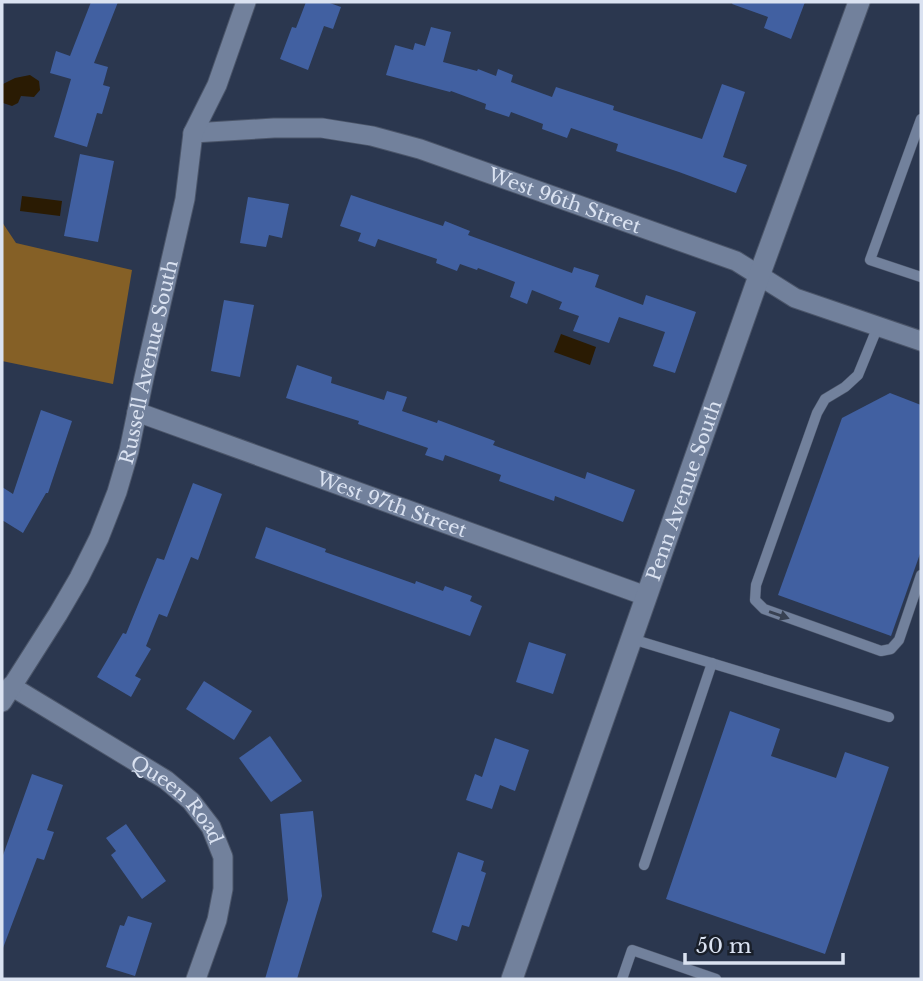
<svg xmlns="http://www.w3.org/2000/svg" width="923" height="981" viewBox="0 0 923 981" font-family="'Libre Baskerville',serif">
<style>
.forest{fill:#856026}
.water{fill:#2a1b03}
.building{fill:#4160a1}
.lines{fill:none;stroke-linecap:round;stroke-linejoin:round}
.lane-casing{stroke:#4b5569;stroke-width:11}
.street-casing{stroke:#4b5569;stroke-width:21}
.secondary-casing{stroke:#4b5569;stroke-width:23}
.lane{stroke:#72819c;stroke-width:10}
.street{stroke:#72819c;stroke-width:19}
.secondary{stroke:#72819c;stroke-width:21}
.oneway{fill:#384152}
.labels{text-anchor:middle;dominant-baseline:central;stroke-width:5;stroke-linejoin:round;paint-order:stroke}
.street-label{font-size:19px;fill:#dae2f1;stroke:#191f2a}
</style>
<rect width="100%" height="100%" fill="#2b374f"/>
<polygon class="forest" points="2,222 16,243 132,270 113,384 2,361"/>
<g class="water">
<polygon points="30,75 39,81 40,90 34,97 21,96 18,103 12,106 3,103 3,84 15,78"/>
<polygon points="22,196 62,201 60,216 20,211"/>
<polygon points="561,334 596,347 590,365 554,352"/>
</g>
<g class="building">
<polygon points="91,2 118,2 94,63 108,67 103,85 110,87 102,114 97,113 87,147 54,137 71,79 50,73 56,51 70,56"/>
<polygon points="306,2 327,2 341,7 333,29 324,26 308,70 280,59 292,27 296,28"/>
<polygon points="733,2 805,2 791,39 764,28 768,17 732,4"/>
<polygon points="431,27 451,32 443,62 477,71 478,69 496,76 498,69 513,75 511,82 552,97 556,87 614,106 613,110 702,139 722,84 745,92 723,157 747,165 736,193 679,172 616,151 618,144 571,128 567,138 542,129 543,124 511,112 509,117 485,109 486,104 451,91 450,92 386,75 395,45 413,50 415,43 425,46"/>
<polygon points="80,154 114,161 98,242 64,236"/>
<polygon points="351,195 443,226 445,221 470,231 468,235 572,273 574,267 599,275 595,287 643,305 646,295 696,312 675,373 653,366 665,332 619,317 609,343 573,331 579,316 559,309 562,302 532,290 527,304 510,297 515,282 478,268 477,270 460,264 457,271 436,263 437,259 378,239 375,247 358,241 361,233 340,226"/>
<polygon points="248,197 289,204 282,238 269,235 266,247 240,243"/>
<polygon points="224,300 254,305 240,377 211,371"/>
<polygon points="297,365 332,377 331,383 384,400 387,391 407,397 402,411 437,423 438,420 495,441 493,445 585,479 587,472 635,490 623,522 555,496 554,501 499,481 501,475 445,455 443,461 425,455 428,448 358,424 359,421 286,398"/>
<polygon points="890,393 921,405 921,551 891,636 778,595 842,418"/>
<polygon points="41,410 72,421 48,493 46,493 23,533 2,520 2,487 13,494"/>
<polygon points="193,483 222,494 198,560 191,557 167,617 159,614 146,646 151,649 135,676 141,679 131,697 97,677 123,633 126,634 157,558 164,560"/>
<polygon points="266,527 326,549 325,552 415,584 416,581 443,591 445,586 472,596 470,601 482,606 470,636 255,558"/>
<polygon points="529,642 566,654 553,694 516,682"/>
<polygon points="204,681 252,711 234,740 186,709"/>
<polygon points="730,711 780,729 771,756 836,778 845,752 889,767 825,954 666,899"/>
<polygon points="270,736 302,781 271,802 239,758"/>
<polygon points="495,738 529,750 515,791 500,785 492,809 466,800 475,774 482,777"/>
<polygon points="32,774 63,785 47,830 54,832 44,860 37,858 3,948 2,948 2,858"/>
<polygon points="313,811 322,896 297,979 265,979 288,900 280,814"/>
<polygon points="126,824 166,881 142,899 111,855 116,851 106,838"/>
<polygon points="458,852 484,861 481,871 486,873 469,927 462,925 457,941 432,932"/>
<polygon points="128,916 152,923 135,976 106,967 120,925 124,926"/>
</g>
<g class="lines">
<g class="lane-casing">
<g id="lane">
<polyline points="921,119 870,260 921,277"/>
<polyline points="878,326 858,375 845,387 825,399 817,413 756,585 755,600 764,609 881,651 891,649 899,640 921,575"/>
<polyline points="632,639 889,717"/>
<polyline points="644,865 712,663"/>
<polyline points="622,979 632,950 716,979"/>
</g>
</g>
<g class="street-casing">
<g id="street">
<path id="s1" d="M193 133 274 128H322L372 136 420 149 736 261 795 298 921 341"/>
<path id="s2" d="M137 412 646 596"/>
<path id="s3" d="M11 686 166 780 191 801 211 827 223 857V889L217 920 196 979"/>
<path id="s4" d="M2 702 58 614 79 578 99 538 117 492 129 451 144 378 185 199 193 133 217 85 246 2"/>
</g>
</g>
<g class="secondary-casing">
<g id="secondary">
<path id="s5" d="M512 979 759 276 859 2"/>
</g>
</g>
<use href="#lane" class="lane"/>
<use href="#street" class="street"/>
<use href="#secondary" class="secondary"/>
</g>
<defs><path id="oneway-solid" d="M-6-.8H1V-3.2L6.5 0L1 3.2V.8H-6Z" transform="scale(1.75)"/></defs>
<use class="oneway" href="#oneway-solid" transform="translate(779 615) rotate(19)"/>
<g class="labels">
<g class="street-label">
<text stroke="none"><textPath href="#s1" startOffset="383">West 96th Street</textPath></text>
<text stroke="none"><textPath href="#s4" startOffset="374">Russell Avenue South</textPath></text>
<text stroke="none"><textPath href="#s5" startOffset="518">Penn Avenue South</textPath></text>
<text stroke="none"><textPath href="#s2" startOffset="271">West 97th Street</textPath></text>
<text stroke="none"><textPath href="#s3" startOffset="203">Queen Road</textPath></text>
</g>
</g>
<rect width="923" height="981" fill="none" stroke="#dae2f1" stroke-width="7"/>
<path d="M685 953v10h158v-10" fill="none" stroke="#dae2f1" stroke-width="3.5"/>
<text x="696" y="953" font-size="21" fill="#dae2f1" stroke="#191f2a" stroke-width="5" paint-order="stroke">50 m</text>
</svg>
